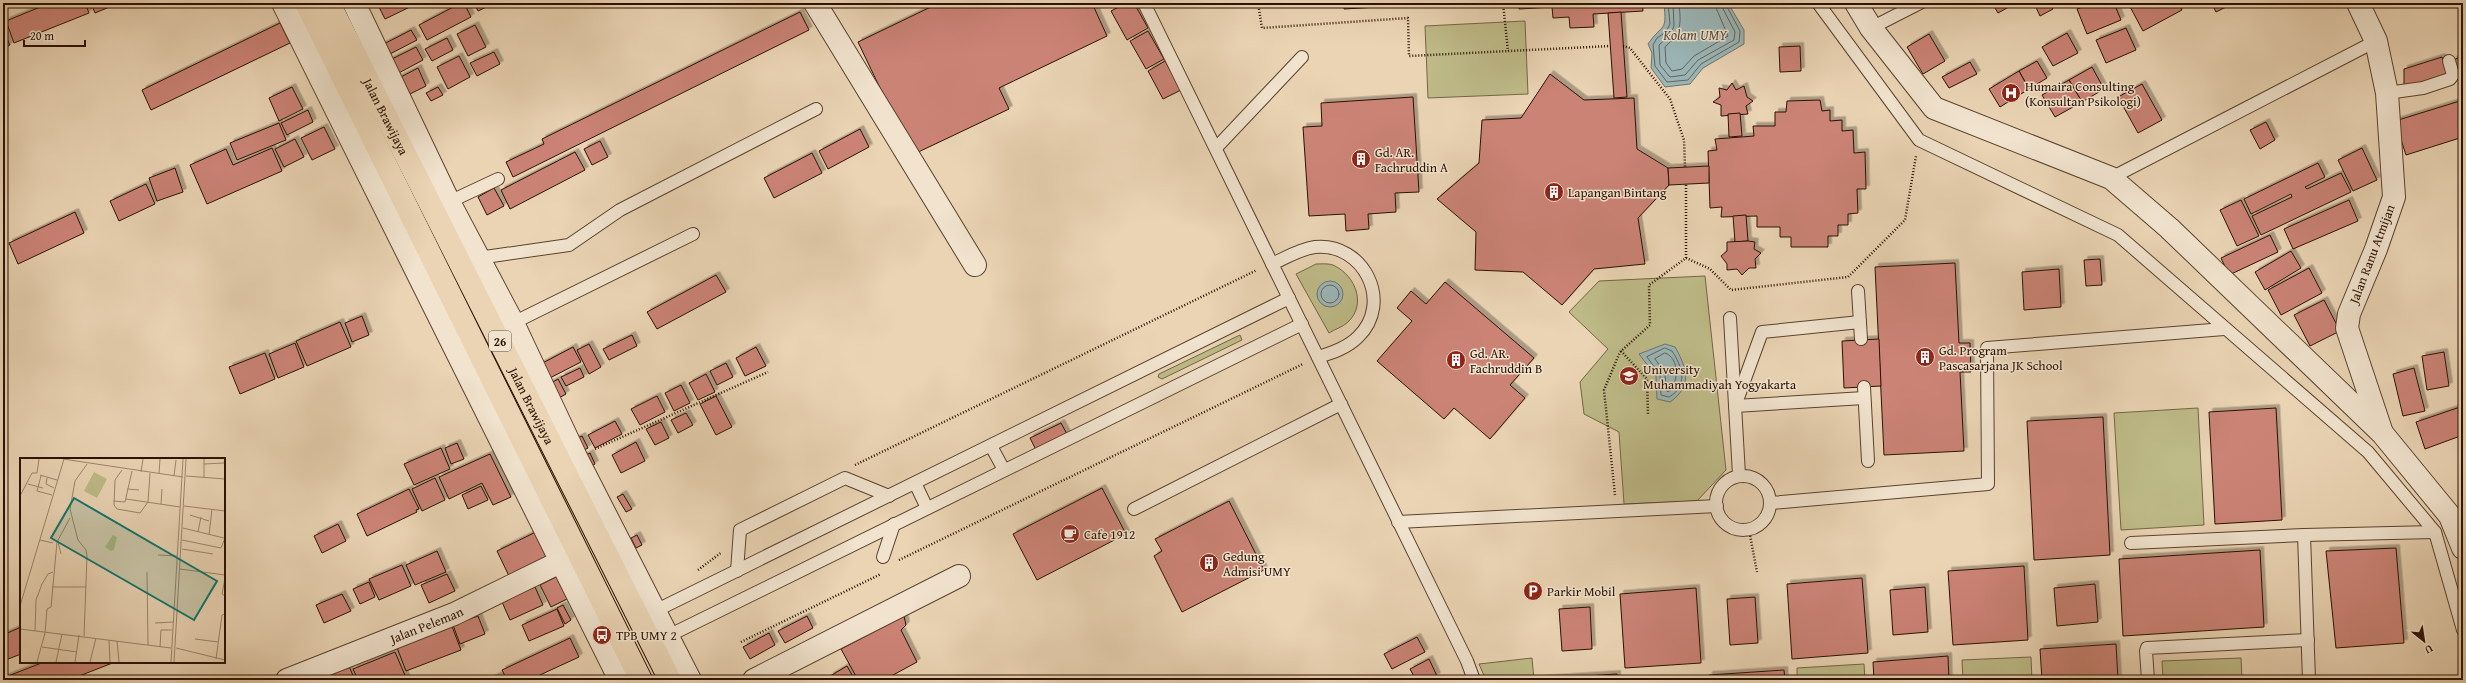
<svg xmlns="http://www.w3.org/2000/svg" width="2466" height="683" viewBox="0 0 2466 683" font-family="'Gentium Book Plus',serif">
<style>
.green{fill:#bebb88;stroke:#746644}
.water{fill:#9bb6b7;stroke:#6e746e}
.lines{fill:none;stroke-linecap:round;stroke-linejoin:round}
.shore{stroke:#62645c;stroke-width:1}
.building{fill:#cb8376;stroke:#2a1100;filter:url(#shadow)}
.service-casing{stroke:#5a422d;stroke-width:14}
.minor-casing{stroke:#5a422d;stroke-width:24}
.tertiary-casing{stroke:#5a422d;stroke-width:24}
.trunk-casing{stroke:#2a1100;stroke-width:24}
.path{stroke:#2a1100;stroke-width:2.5;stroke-dasharray:1 2;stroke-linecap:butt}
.service{stroke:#f1e3ce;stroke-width:12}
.minor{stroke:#f1e3ce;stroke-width:22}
.tertiary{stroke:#f1e3ce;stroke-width:22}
.trunk{stroke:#ead4b4;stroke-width:22}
.labels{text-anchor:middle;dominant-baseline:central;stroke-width:3;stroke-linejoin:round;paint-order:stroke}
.shield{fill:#f1e3ce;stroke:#66503e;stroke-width:1}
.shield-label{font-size:12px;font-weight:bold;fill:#2a1100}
.poi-label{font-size:13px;fill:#2a1100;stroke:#f1e3ce;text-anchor:start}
.street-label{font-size:13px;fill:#2a1100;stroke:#f1e3ce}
.water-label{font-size:14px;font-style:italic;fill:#524b40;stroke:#f1e3ce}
.inset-road{fill:none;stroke:#9d866c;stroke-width:1}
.view{fill:#0f766e;fill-opacity:0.15;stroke:#0f766e;stroke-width:2}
.inset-edge{fill:none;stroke:#2a1100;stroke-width:2}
</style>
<defs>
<filter id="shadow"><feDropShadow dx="3.5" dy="-3.5" stdDeviation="0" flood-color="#0004"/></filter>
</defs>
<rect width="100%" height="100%" fill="#ead4b4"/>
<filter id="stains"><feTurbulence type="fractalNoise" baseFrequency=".005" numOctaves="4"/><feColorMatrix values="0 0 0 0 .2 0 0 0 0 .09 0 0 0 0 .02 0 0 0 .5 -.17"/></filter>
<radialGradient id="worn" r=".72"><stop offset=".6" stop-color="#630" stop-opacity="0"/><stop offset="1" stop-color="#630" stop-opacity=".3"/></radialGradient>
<g class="green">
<polygon points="1525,21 1528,94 1428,98 1425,26"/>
<path d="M1316 264C1322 264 1330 263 1335 266 1355 276 1367 304 1348 322 1343 327 1335 329 1329 333L1296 274Z"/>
<polygon points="1705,276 1726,470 1697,501 1624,504 1619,432 1584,414 1580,382 1608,349 1569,312 1599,281"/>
<polygon points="1240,335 1242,340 1162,379 1158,377 1159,374"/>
<polygon points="2198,408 2204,525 2121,530 2114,413"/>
<polygon points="2031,657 2032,680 1963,680 1962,660"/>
<polygon points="1532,658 1534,680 1486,680 1479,664"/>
<polygon points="2241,658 2242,680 2163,680 2162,661"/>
<polygon points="1864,664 1865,680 1797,680 1797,668"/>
<polygon points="1702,676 1702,680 1635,680"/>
</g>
<g class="water">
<path d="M1664 3H1728L1744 30V44L1703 68 1690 84 1665 87 1651 68 1652 53 1648 44C1663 22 1667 34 1664 3Z"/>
<circle cx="1330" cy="294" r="13"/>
<path d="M1665 344 1675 347C1687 368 1693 386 1670 402L1657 399 1656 376 1639 354Z"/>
</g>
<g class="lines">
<g class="shore">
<polyline points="1668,3 1670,24 1666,32 1657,38 1653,45 1655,66 1667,82 1688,80 1701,64 1739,42 1740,31 1725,3"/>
<polyline points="1673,3 1674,26 1670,35 1659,45 1660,65 1670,77 1685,75 1698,60 1734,40 1735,32 1720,3"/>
<path d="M1679 3C1681 25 1682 31 1665 47L1666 63 1672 71 1682 69 1694 56 1728 36 1714 3"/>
<circle cx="1330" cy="294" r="9"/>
<path d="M1665 348 1672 351C1682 366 1689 386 1669 397L1661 395 1660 375 1647 357Z"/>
<path d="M1665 353C1680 358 1679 383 1668 392L1666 390 1665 373 1655 359Z"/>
</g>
</g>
<g class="building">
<polygon points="50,3 85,3 89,13 14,43 6,21"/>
<polygon points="91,3 119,3 95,13"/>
<polygon points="377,3 413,3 414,5 385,19"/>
<polygon points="461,3 464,3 471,17 427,40 419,25"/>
<polygon points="474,3 495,3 478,11"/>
<polygon points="939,3 1092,3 1107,36 999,88 1009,109 912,155 858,42"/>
<polygon points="1126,3 1134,3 1148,28 1127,40 1111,11"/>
<polygon points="1344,3 1428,3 1428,4 1344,9"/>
<polygon points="1519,3 1642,3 1643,11 1593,14 1594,27 1570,28 1569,17 1553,18 1552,7 1519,9"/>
<polygon points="1992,3 2016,3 1998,13"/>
<polygon points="2034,3 2049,3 2053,9 2040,16"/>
<polygon points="2092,3 2114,3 2121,20 2087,34 2077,9"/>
<polygon points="2128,3 2178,3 2182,10 2143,31"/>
<polygon points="2220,3 2234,3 2216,12 2213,6"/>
<polygon points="800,12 809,30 513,177 506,162 544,144 542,139"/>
<polygon points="1621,12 1627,97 1614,98 1608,13"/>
<polygon points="280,23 290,43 151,110 142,90"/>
<polygon points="475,25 486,47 468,56 457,34"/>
<polygon points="2126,28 2136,50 2106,63 2096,40"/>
<polygon points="3,30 10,45 3,49"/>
<polygon points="411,30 417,40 386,56 380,46"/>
<polygon points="1148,31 1164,59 1146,69 1130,41"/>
<polygon points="2067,33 2078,53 2053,66 2042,47"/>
<polygon points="1929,34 1945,61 1923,74 1907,47"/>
<polygon points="447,38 453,50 432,61 425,49"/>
<polygon points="1800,46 1801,71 1780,72 1779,47"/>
<polygon points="416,47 423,60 395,75 388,61"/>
<polygon points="494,52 500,64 477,76 470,63"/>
<polygon points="459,56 470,77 448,89 437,67"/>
<polygon points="2463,56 2463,87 2453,60"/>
<polygon points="2442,57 2448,76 2404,89 2404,69"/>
<polygon points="1165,61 1181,90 1163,99 1148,71"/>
<polygon points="2037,61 2047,78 2029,89 2019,71"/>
<polygon points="1970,62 1977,74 1949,88 1942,77"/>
<polygon points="2092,67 2104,89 2082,102 2069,80"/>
<polygon points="418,68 426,86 406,96 397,79"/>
<polygon points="2019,71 2029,89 2000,107 1989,89"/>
<polygon points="1550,74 1584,100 1634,98 1637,149 1668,168 1669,185 1638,218 1645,264 1594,269 1562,305 1523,272 1475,270 1476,232 1437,199 1479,163 1482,120 1521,118"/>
<polygon points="2069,80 2082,102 2055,117 2042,95"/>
<polygon points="1732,83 1736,90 1744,86 1747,97 1753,101 1746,106 1748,114 1721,116 1721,105 1713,102 1720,97 1719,88 1727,90"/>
<polygon points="2142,84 2162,120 2138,133 2118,97"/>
<polygon points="292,87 303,109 279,121 269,98"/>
<polygon points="438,87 443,95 431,101 426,93"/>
<polygon points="1413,97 1419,192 1395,193 1396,212 1368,214 1369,229 1346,231 1345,214 1309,216 1303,127 1322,126 1321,103"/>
<polygon points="1820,100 1822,111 1830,110 1830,121 1842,120 1842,131 1853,130 1854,153 1865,152 1866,189 1857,189 1858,213 1848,214 1848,225 1838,225 1838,236 1828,236 1828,247 1791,247 1791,237 1780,237 1780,227 1757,227 1757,216 1721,217 1722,207 1710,208 1708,151 1717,150 1715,139 1754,136 1753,126 1775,126 1775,112 1786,112 1787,101"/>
<polygon points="2463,100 2463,137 2406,155 2395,121"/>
<polygon points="308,110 313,122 287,135 281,123"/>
<polygon points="1740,113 1742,136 1729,137 1728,114"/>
<polygon points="2266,122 2275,140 2260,149 2250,130"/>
<polygon points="279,123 286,140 237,160 230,143"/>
<polygon points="324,127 335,149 312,160 301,138"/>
<polygon points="860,129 869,147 828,169 819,151"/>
<polygon points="295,139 304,157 284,167 275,149"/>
<polygon points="600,141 608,157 592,165 584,149"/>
<polygon points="272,148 282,171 207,204 190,165 226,149 233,165"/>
<polygon points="2362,148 2377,180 2353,191 2338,160"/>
<polygon points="575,152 585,170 510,209 501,190"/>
<polygon points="812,153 822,173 774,198 764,178"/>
<polygon points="2318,163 2325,177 2305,187 2307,189 2341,173 2351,192 2261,235 2252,216 2292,197 2291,194 2251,214 2244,199"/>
<polygon points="1709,166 1709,183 1669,185 1668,168"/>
<polygon points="175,168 183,192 157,201 149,178"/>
<polygon points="146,184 155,204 119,221 110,201"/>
<polygon points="494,188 504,206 487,215 478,197"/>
<polygon points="2241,200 2259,236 2237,246 2220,210"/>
<polygon points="2349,200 2358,221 2293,249 2284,229"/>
<polygon points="75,212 84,233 18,264 9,243"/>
<polygon points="1746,215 1748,241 1735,242 1733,216"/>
<polygon points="2270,235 2278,252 2229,275 2221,258"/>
<polygon points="1748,241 1755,242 1754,249 1761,253 1755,259 1756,268 1749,268 1742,275 1737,269 1727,270 1727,264 1721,256 1727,251 1727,242"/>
<polygon points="2291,251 2301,268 2265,290 2255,272"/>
<polygon points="2100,259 2102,285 2086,286 2084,260"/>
<polygon points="1955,263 1959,343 1970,343 1971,372 1960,372 1964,451 1884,455 1875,267"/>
<polygon points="2309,268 2322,293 2281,315 2268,290"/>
<polygon points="2059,269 2061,307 2024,310 2022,272"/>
<polygon points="716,275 726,292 657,329 647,312"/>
<polygon points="1445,282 1534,358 1510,385 1525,398 1490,439 1454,408 1444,419 1377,361 1412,321 1397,308 1411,291 1426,304"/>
<polygon points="2324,300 2340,331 2310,346 2294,315"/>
<polygon points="362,316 369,335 352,342 345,323"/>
<polygon points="340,322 351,347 307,366 296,341"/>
<polygon points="632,335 637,346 609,360 603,349"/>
<polygon points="1879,339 1881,386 1844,388 1842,341"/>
<polygon points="295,343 304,367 278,378 269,354"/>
<polygon points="589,344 601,367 589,374 577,350"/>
<polygon points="573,347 581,362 544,381 537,366"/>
<polygon points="756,347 766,366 745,376 736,358"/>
<polygon points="2444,352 2449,386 2427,390 2422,356"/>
<polygon points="265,353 275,379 240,394 229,367"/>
<polygon points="726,363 733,377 717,385 710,371"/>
<polygon points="580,368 584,377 566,386 561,377"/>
<polygon points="2414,368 2425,411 2403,416 2393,374"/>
<polygon points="706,374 715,392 698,400 689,383"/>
<polygon points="558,379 566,394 557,399 549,384"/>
<polygon points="681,385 690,403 674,411 665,393"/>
<polygon points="657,396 665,412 640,425 631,409"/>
<polygon points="716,396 732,427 716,435 700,404"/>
<polygon points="2463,406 2463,435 2425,449 2416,422"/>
<polygon points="2276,408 2282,520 2215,524 2209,412"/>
<polygon points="686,413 693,425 678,433 671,420"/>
<polygon points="2103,417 2110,555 2034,560 2027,421"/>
<polygon points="615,421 622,434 595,448 588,435"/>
<polygon points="661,422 669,438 655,445 646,429"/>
<polygon points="1061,423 1068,436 1037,452 1030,438"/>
<polygon points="582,436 588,448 580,452 574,440"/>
<polygon points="636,442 645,461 621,473 612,455"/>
<polygon points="457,443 464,459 451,464 445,448"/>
<polygon points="441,448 450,469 414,485 404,464"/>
<polygon points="590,453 595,464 586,469 581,458"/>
<polygon points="490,454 511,497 493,505 482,483 449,499 439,477"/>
<polygon points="435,478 445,500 422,511 412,489"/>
<polygon points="481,486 488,500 468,509 462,495"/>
<polygon points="1102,488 1126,534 1037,580 1013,534"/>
<polygon points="409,489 419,509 416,510 417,512 367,536 357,514"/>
<polygon points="623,494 632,509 626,512 617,497"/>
<polygon points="1229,501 1264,570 1182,612 1154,556 1162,551 1155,539"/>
<polygon points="338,524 346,541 322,553 314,536"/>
<polygon points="540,530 552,555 509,576 497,551"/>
<polygon points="637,535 642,545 636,548 631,538"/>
<polygon points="2396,548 2404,643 2336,648 2326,551"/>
<polygon points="2260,550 2264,627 2123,636 2119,559"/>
<polygon points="437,551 446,572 415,585 406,565"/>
<polygon points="402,565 411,586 379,600 369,579"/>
<polygon points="2024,566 2028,640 1953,645 1948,571"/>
<polygon points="447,574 455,591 429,603 421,585"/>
<polygon points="562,574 573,596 551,607 540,585"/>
<polygon points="1862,578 1868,653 1792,659 1787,584"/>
<polygon points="369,582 375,597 360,604 353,589"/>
<polygon points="2095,584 2098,622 2057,626 2054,588"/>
<polygon points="535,587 543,605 510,620 502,602"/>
<polygon points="1925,587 1928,632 1893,635 1890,590"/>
<polygon points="1696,588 1701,663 1625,668 1620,594"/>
<polygon points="342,594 351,611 324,623 316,605"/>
<polygon points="1755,597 1758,643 1730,645 1727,599"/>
<polygon points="563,605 571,620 565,624 557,608"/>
<polygon points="1590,607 1592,649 1562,651 1559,609"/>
<polygon points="557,609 564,626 529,641 522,625"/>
<polygon points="478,616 485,634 460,644 453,625"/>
<polygon points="807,616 813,628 785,643 778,631"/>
<polygon points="904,616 906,625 901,630 917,662 884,680 858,680 841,649"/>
<polygon points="451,624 461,650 406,671 396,645"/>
<polygon points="21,627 21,654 3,661 3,635"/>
<polygon points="769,633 775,645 750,659 743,647"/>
<polygon points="1417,637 1425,652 1392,669 1384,654"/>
<polygon points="570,638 579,657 529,680 507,680 502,670"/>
<polygon points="2116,644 2118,680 2042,680 2040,649"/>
<polygon points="395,652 407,680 358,680 353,669"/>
<polygon points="1948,656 1949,680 1874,680 1873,662"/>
<polygon points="1429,659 1437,676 1429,680 1416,680 1410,669"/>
<polygon points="44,662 115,662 69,680 3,680 3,678"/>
<polygon points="348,664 355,680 312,680"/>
<polygon points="847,666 855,680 833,680 830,676"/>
<polygon points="1784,670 1785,680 1709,680 1709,675"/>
<polygon points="1617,674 1617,680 1541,680 1541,679"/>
<polygon points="499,675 501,680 489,680"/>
</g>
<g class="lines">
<g class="service-casing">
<g id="service">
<polyline points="1144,3 1467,661 1474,680"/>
<polyline points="1818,3 1919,140 2118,235 2368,452 2435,532 2463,630"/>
<polyline points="1871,28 1920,3"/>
<polyline points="2387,93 2423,88 2450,79 2453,75 2449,61"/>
<polyline points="1216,148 1302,57"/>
<polyline points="2111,178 2376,41"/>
<polyline points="449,202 498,179"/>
<polyline points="478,258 569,245 620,210 816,109"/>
<path d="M1272 264C1285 258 1300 249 1315 247 1363 242 1394 302 1358 337 1347 348 1332 353 1318 357"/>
<polyline points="1858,291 1861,339"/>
<polyline points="1730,318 1739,475"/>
<polyline points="1860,322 1762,332 1735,406 1864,398"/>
<polyline points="513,323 693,234"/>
<polyline points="1864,387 1868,461"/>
<polyline points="991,446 1004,470"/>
<circle cx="1743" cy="503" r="27"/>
<polyline points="915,483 927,508"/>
<polyline points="1771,503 1988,484 1987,348 2224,329"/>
<polyline points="1134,509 1341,404"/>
<polyline points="1398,522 1717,506"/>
<polyline points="2304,535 2309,680"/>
<polyline points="2131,543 2304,535 2435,532"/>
<polyline points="883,557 894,524"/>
<polyline points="737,571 740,530 845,478 889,496"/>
<polyline points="655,611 1289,298"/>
<polyline points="668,636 1302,324"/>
<polyline points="2148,680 2146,651 2147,648 2308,640"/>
</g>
</g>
<g class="minor-casing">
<g id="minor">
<polyline points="815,3 975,265"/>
<polyline points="1856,3 1871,28 1934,108 2111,178 2169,228 2382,433 2450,516 2463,548"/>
<polyline points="2358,3 2376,41 2387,93 2394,197 2376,249 2349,314 2347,328 2381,430"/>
<path id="s1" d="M287 680 454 614 562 561"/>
<polyline points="754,680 959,576"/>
</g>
</g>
<g class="tertiary-casing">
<g id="tertiary">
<polyline points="283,3 620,680"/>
<polyline points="354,3 449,202 513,323 576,457 690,680"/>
</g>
</g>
<g class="trunk-casing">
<g id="trunk">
<polyline points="306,3 641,680"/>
<path id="s2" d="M329 3 670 680"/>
</g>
</g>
<g class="path">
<polyline points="1258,3 1262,28 1408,18 1409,56 1610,46"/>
<polyline points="1503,3 1508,51"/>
<polyline points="1623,46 1630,48 1670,99 1684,140 1685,167"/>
<polyline points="1686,258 1686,184"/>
<polyline points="1621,351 1647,379 1648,414"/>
<polyline points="595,449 768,372"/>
<polyline points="855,465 1257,270"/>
<polyline points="1615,495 1604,390 1620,352 1650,325 1649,285 1686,258 1710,269 1731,290 1848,277 1905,220 1916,156"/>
<polyline points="1749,530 1757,572"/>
<polyline points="899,560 1303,364"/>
<polyline points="698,570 722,552"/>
<polyline points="741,642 881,574"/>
</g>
<use href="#service" class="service"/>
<use href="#minor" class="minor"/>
<use href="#tertiary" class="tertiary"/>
<use href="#trunk" class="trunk"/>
</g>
<defs>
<g id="hospital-disc" transform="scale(1)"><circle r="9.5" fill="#8f2418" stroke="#f1e3ce"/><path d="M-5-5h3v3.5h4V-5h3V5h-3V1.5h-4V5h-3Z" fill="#fff"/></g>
<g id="building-disc" transform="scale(1)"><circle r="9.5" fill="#8f2418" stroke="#f1e3ce"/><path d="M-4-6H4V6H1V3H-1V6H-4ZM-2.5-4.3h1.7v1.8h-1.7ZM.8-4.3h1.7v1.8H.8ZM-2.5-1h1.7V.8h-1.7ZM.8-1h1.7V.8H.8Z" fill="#fff"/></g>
<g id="university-disc" transform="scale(1)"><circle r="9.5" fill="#8f2418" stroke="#f1e3ce"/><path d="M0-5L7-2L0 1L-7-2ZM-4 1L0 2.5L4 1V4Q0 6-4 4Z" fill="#fff"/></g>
<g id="cafe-disc" transform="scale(1)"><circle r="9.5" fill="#8f2418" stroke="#f1e3ce"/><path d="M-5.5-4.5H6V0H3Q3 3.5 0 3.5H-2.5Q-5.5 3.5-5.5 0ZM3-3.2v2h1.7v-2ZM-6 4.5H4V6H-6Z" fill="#fff"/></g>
<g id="parking-disc" transform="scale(1)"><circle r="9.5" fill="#8f2418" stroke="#f1e3ce"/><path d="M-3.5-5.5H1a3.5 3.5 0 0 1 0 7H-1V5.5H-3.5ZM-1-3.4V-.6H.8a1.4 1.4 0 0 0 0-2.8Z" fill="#fff"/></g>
<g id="bus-disc" transform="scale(1)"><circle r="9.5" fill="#8f2418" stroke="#f1e3ce"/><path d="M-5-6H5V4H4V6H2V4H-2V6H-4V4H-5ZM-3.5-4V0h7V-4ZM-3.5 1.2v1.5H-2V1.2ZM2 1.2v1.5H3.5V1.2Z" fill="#fff"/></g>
</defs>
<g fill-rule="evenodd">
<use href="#hospital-disc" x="2011" y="93"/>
<use href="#building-disc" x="1361" y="159"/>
<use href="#building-disc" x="1554" y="192"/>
<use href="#building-disc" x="1925" y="357"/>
<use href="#building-disc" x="1456" y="360"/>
<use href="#university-disc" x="1629" y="376"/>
<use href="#cafe-disc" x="1070" y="534"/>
<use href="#building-disc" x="1209" y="563"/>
<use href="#parking-disc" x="1533" y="591"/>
<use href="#bus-disc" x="602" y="635"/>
</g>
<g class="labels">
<rect class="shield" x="489" y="331" width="22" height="20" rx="3"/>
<g class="shield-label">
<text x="500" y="341">26</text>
</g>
<g class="poi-label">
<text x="2025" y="86">Humaira Consulting<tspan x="2025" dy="15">(Konsultan Psikologi)</tspan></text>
<text x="1375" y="152">Gd. AR.<tspan x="1375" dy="15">Fachruddin A</tspan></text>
<text x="1568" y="192">Lapangan Bintang</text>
<text x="1939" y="350">Gd. Program<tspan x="1939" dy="15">Pascasarjana JK School</tspan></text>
<text x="1470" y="353">Gd. AR.<tspan x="1470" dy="15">Fachruddin B</tspan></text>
<text x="1643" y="369">University<tspan x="1643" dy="15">Muhammadiyah Yogyakarta</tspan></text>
<text x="1084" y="534">Cafe 1912</text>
<text x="1223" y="556">Gedung<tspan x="1223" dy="15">Admisi UMY</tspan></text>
<text x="1547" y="591">Parkir Mobil</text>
<text x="616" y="635">TPB UMY 2</text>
</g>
<g class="street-label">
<text stroke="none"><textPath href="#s2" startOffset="127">Jalan Brawijaya</textPath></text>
<text transform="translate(2372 254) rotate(-69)">Jalan Ranu Atmijan</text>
<text stroke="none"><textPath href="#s2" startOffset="451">Jalan Brawijaya</textPath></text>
<text stroke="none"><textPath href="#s1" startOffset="150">Jalan Peleman</textPath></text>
</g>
<g class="water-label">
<text x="1695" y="35">Kolam UMY</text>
</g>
</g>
<g transform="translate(20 458)">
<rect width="205" height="205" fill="#ead4b4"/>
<path d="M74 14 87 21 77 40 64 33ZM93 77 97 79 94 92 91 93 85 89Z" fill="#bebb88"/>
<path class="inset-road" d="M43 1 163 19M184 1V20M184 6 204 5 205 1M102 12 95 22 94 47 97 51 120 55 128 44 130 15M121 14 123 1M139 16 140 1M20 17 37 22M21 18 17 33 32 37M154 18 156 2M166 18 205 21M27 20 26 26 34 30M8 26 23 30M107 31 119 32M0 38 12 15H17L19 1M106 41 160 49M93 43 105 44 112 13M141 46 142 31M164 48 205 53M170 57 189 63M163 70 204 80M178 74 181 59M189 77 192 51M20 82 33 85M162 82 201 90 205 80M38 84 41 96M162 91 193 96M138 97 157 98M160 111 205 117M127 114 128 187M205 120 202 136 205 138M32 129H66M0 148 44 1M135 165 153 164M0 171 151 190M15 173 16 142 22 126 28 116 33 114M64 178 67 98 66 92 58 82 50 51 55 23 67 6M175 181 198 184M89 182 90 204M97 183 99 204M22 189 57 194M140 189 141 172H152M156 190 205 202M196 201 202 157 205 156M17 204 25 175 27 151 31 149 37 84 50 60M36 204 42 176M55 204 59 177M70 204 76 180M151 204 163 1M154 204 166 1"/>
<path class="view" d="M54 40 197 123 174 162 31 80Z"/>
<rect width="205" height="205" class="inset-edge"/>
</g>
<rect width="2466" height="683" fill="none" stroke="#ead4b4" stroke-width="16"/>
<rect x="4" y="4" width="2458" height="675" fill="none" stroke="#2a1100" stroke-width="2"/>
<rect x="8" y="8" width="2450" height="667" fill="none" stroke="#2a1100"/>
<g transform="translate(2424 641) rotate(150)" stroke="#f1e3ce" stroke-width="3" paint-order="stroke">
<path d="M0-3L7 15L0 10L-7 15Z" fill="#2a1100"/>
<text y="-6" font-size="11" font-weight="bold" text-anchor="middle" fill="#2a1100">U</text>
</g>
<path d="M24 40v6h61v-6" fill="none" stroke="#2a1100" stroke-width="2"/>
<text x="30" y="40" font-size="12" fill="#2a1100" stroke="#f1e3ce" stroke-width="3" paint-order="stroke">20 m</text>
<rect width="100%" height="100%" filter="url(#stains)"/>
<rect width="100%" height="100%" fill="url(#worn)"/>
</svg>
